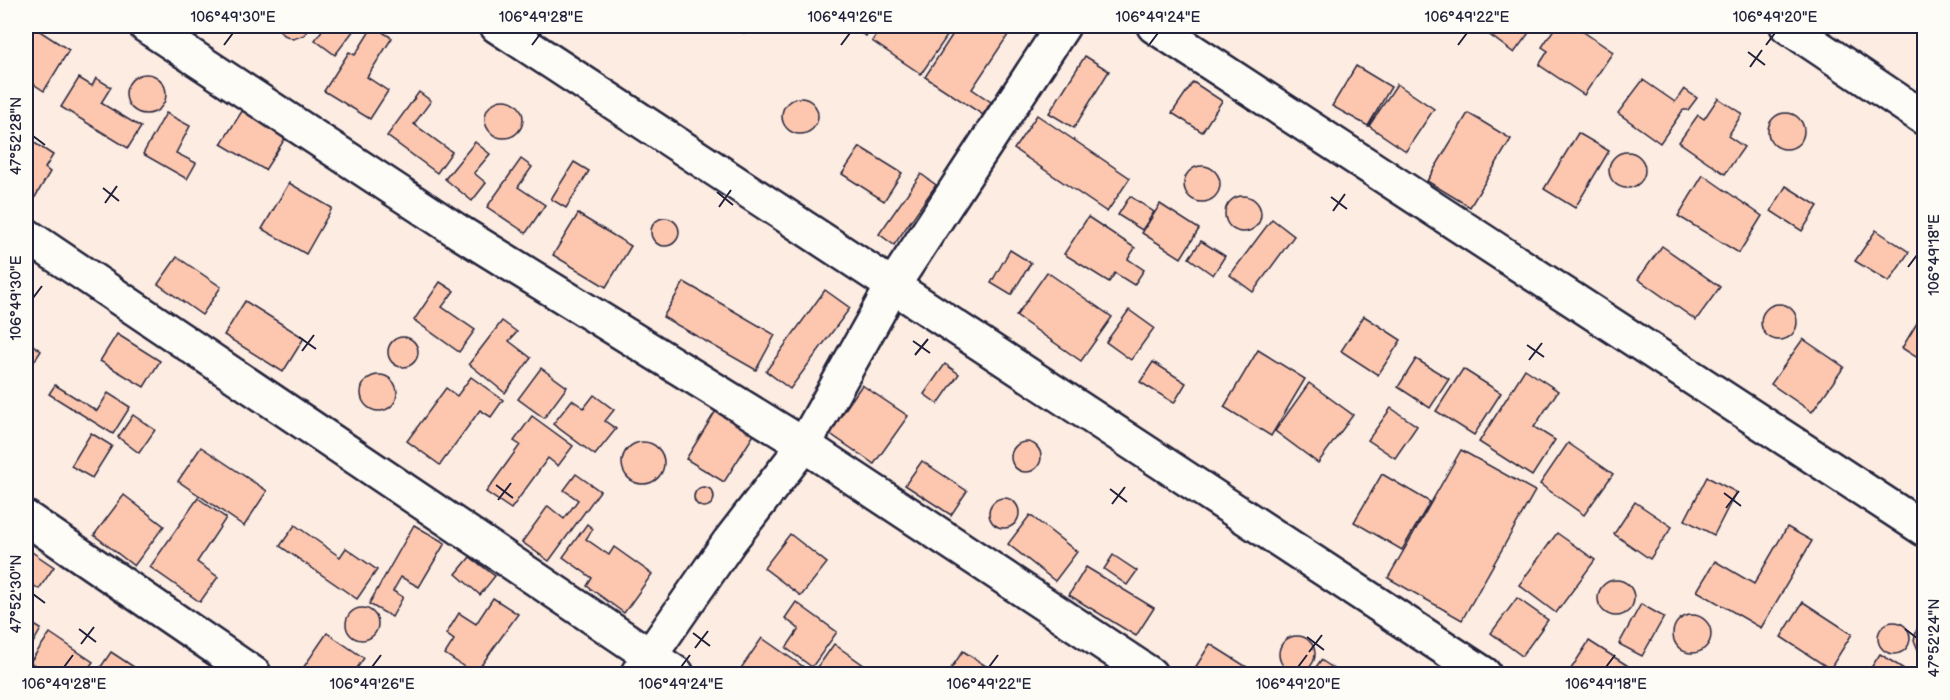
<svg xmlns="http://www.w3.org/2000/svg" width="1950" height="700" viewBox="0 0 1950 700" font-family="'Balsamiq Sans',sans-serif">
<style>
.building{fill:#fdc7af;stroke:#22223b;stroke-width:1.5}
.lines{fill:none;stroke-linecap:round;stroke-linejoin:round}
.street-casing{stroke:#22223b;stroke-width:38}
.street{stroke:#fdfcf7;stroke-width:33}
.ticks{fill:none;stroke:#22223b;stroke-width:2}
.neatline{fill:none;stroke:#22223b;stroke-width:2}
.ticks-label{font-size:15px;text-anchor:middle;fill:#22223b}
</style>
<rect width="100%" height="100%" fill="#fdece1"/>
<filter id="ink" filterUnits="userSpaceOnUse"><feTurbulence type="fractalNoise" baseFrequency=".0167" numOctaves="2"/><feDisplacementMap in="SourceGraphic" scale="12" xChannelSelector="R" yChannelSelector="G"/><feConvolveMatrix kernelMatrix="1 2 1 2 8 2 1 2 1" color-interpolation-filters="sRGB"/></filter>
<g filter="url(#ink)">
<g class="building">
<polygon points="26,26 32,26 69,50 44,91 26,79"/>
<polygon points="277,26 311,26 304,35 293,39 282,34"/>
<polygon points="325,26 357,26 335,55 315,40"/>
<polygon points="373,26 392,38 367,77 388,91 370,119 324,91 349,52 355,55"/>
<polygon points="732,26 749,26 744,33"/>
<polygon points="847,26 872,26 866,36"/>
<polygon points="882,26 954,26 921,74 872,41"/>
<polygon points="958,26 1014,26 972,89 991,102 983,115 925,77"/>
<polygon points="1413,26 1426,26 1421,32"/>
<polygon points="1460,26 1478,26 1473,34"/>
<polygon points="1492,26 1534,26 1514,53 1487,33"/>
<polygon points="1556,26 1582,26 1579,29 1613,52 1584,95 1539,65 1548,51 1542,47"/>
<polygon points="1085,56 1109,71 1074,128 1049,113"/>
<polygon points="1356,66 1391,87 1368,126 1332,106"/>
<circle cx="146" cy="94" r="20"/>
<polygon points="79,78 92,86 96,78 111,87 101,103 141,127 128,148 61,107"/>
<polygon points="1643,80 1675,102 1684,89 1697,98 1688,110 1683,110 1660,143 1618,113"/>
<polygon points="1193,82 1222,101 1202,132 1172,113"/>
<polygon points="1397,84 1434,109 1406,151 1369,126"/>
<polygon points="419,92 431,101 414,124 452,152 437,173 387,136"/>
<circle cx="800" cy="116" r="18"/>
<polygon points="1718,98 1742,114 1728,136 1744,147 1725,174 1679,142 1698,115 1704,119"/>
<circle cx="504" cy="119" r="19"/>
<polygon points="246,105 288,134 265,170 221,144"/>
<circle cx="1786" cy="131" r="18"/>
<polygon points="166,113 190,126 176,153 196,163 187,179 143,154"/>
<polygon points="1468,113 1511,139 1470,207 1427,181"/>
<polygon points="1037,115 1130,178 1107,212 1014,149"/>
<polygon points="1578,133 1609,151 1575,208 1544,189"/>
<polygon points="30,140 53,155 45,168 50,172 31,204 26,201 26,148"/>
<polygon points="475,142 490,154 474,173 486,183 472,201 445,179"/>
<polygon points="860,147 902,173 884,201 842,174"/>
<circle cx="1627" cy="170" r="18"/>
<polygon points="521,159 532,167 518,187 545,205 526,233 487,207"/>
<polygon points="574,162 589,171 566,208 551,199"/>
<circle cx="1202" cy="184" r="18"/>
<polygon points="921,174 936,185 894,245 879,234"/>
<polygon points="1703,175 1762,216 1739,253 1678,216"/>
<polygon points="289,183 332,208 306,254 262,229"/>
<polygon points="1786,186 1818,206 1802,231 1771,211"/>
<circle cx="1243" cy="214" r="18"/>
<polygon points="1130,196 1154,212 1142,230 1118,215"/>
<polygon points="1160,204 1199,229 1181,258 1142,233"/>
<polygon points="578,214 631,246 606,287 553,255"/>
<polygon points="1088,217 1135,248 1128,259 1144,270 1134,285 1115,273 1109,282 1064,254"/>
<circle cx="665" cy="232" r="14"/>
<polygon points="1272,219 1294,236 1253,292 1230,275"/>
<polygon points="1876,230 1909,252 1889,282 1855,261"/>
<polygon points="1201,241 1225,256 1213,275 1189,258"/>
<polygon points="1662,246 1720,287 1696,320 1638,279"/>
<polygon points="1010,250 1031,263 1011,295 991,283"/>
<polygon points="177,257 221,287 202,315 158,284"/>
<polygon points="1047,272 1112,317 1081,361 1016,316"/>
<polygon points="440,282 454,291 442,307 475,330 459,352 414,320"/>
<polygon points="684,282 775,335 756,370 663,317"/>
<polygon points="825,290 850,308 790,389 766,371"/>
<polygon points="245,301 304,338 283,372 224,335"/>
<circle cx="1779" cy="322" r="18"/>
<polygon points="1129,310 1154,328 1131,360 1106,342"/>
<polygon points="1364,316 1401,340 1378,375 1341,351"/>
<polygon points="1920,318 1924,320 1924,362 1902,348"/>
<polygon points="502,321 517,332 509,341 531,358 505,393 469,364"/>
<polygon points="117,334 160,361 144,387 100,361"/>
<circle cx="403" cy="352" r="15"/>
<polygon points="1803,339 1844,367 1812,412 1771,384"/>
<polygon points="26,340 41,351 26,374"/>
<polygon points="1258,350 1305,379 1271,436 1224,407"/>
<polygon points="1416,359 1449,379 1430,408 1398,387"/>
<polygon points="1153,362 1186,383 1174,403 1140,382"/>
<polygon points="945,364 959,374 938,404 924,394"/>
<polygon points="541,368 567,387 544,418 518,399"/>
<polygon points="1463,369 1501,393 1474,435 1436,411"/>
<polygon points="1525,369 1558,391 1534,427 1555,440 1532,476 1479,442"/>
<circle cx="379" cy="393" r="18"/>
<polygon points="471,377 503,400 491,417 480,410 440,465 407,441 446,388 457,396"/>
<polygon points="1309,383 1353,415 1318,463 1275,431"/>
<polygon points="55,385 97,411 108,393 130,407 113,434 49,394"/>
<polygon points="862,385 908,416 874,464 829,433"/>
<polygon points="594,395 614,410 605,421 616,429 595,455 553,424 572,400 584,408"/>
<polygon points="1391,408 1417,426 1395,458 1368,440"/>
<polygon points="717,409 755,433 724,482 686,459"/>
<polygon points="133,415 155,430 139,453 118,437"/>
<polygon points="532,416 573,446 558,466 548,458 511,509 486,492 520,445 514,441"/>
<polygon points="91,433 112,446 92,478 71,466"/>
<circle cx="1026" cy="457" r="15"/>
<circle cx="643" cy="463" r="21"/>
<polygon points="1568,443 1613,474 1584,515 1540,484"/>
<polygon points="201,447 267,491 244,526 178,481"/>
<polygon points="1461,450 1535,491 1462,620 1388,578"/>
<polygon points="922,461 967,491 951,515 905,485"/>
<polygon points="576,474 600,491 549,561 522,542 548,506 564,519 578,500 564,490"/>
<polygon points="1382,474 1430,502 1402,550 1354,522"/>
<polygon points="1707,477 1736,492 1714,535 1685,520"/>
<circle cx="704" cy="497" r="10"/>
<polygon points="124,495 164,526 134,566 94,535"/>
<polygon points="198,498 226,518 197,562 218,577 200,602 150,567"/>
<circle cx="1004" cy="513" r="15"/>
<polygon points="1635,502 1672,527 1650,559 1614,534"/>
<polygon points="1030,515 1077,552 1055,581 1008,544"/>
<polygon points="587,524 593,529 586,539 609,555 614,547 652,574 624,613 587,586 592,578 563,557"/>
<polygon points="295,525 340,557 346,548 377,570 357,599 280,546"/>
<polygon points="414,525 445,543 419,587 401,577 393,591 403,597 392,617 369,604"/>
<polygon points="1787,527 1812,541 1761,628 1697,591 1715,561 1754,584"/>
<polygon points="1557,533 1595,560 1556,613 1519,585"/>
<polygon points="790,534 827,563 801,596 764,568"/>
<polygon points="26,548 54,567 39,589 27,581 26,583"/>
<polygon points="1113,555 1137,571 1127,585 1104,569"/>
<polygon points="470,557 495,576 480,595 456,574"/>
<polygon points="1086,567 1154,608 1136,636 1069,595"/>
<circle cx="1616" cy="598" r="18"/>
<polygon points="493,598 518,614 475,674 445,654 454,640 446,634 459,613 476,624"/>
<polygon points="1517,598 1548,620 1522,656 1491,633"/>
<polygon points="796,602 837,632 812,667 786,648 799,629 785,618"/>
<polygon points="1803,602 1852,634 1830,669 1781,637"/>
<polygon points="1641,604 1664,617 1642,656 1619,644"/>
<circle cx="362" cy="624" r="16"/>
<circle cx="1692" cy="634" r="19"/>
<polygon points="26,620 41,629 26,655"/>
<circle cx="1894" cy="638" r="16"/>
<polygon points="1924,623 1924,656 1919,652 1914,640 1917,629"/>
<polygon points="50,633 93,662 84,674 48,674 30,662"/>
<polygon points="327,633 364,658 353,674 306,674 301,671"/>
<circle cx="1297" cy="654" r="18"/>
<polygon points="762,638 805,668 800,674 743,674 739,671"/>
<polygon points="1589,641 1636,671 1633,674 1573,674 1569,672"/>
<polygon points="834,644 865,666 859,674 813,674"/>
<polygon points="1210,644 1258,674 1206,674 1195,668"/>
<polygon points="963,651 998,674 947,674"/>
<polygon points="111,652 137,669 134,674 96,674"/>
<polygon points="1880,654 1912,674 1867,674"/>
<polygon points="1321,660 1342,674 1311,674"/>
<polygon points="1744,669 1754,674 1741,674"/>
</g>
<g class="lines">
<g class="street-casing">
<g id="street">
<polyline points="146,26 459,232 804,445 1150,674"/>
<polyline points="497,26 1484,674"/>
<polyline points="1154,26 1924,529"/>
<polyline points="1787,26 1924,118"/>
<polyline points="26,235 677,674"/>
<polyline points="26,518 254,674"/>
<polyline points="638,673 729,542 804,445 892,287 1063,26"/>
</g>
</g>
<use href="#street" class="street"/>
</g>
</g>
<path class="ticks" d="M224 45 233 33M532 45 541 33M841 45 850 33M1149 45 1158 33M1458 45 1467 33M1766 45 1775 33M1748 52 1765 65M1750 67 1762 50M33 136 45 145M103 188 119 201M717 192 733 205M1331 197 1347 209M105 203 117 186M719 207 731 190M1333 211 1345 194M1908 267 1917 255M33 298 42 286M299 337 316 349M913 341 930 353M1527 345 1544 357M302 351 314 335M915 355 928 339M1529 360 1542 343M496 485 513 498M1110 489 1127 502M1724 493 1741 506M498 500 511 483M1112 504 1125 487M1726 508 1739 491M33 594 45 603M79 629 96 642M1905 629 1917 638M693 633 710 646M1307 637 1324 650M81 644 94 627M695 648 708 631M1309 652 1322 635M64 667 73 655M372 667 381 655M681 667 690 655M989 667 998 655M1298 667 1307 655M1606 667 1615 655"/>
<rect width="1950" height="700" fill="none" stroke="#fdfcf7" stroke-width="66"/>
<rect x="33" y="33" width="1884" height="634" class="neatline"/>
<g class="ticks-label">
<text x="233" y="22">106°49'30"E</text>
<text x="541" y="22">106°49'28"E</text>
<text x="850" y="22">106°49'26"E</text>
<text x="1158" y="22">106°49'24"E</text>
<text x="1467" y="22">106°49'22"E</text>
<text x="1775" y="22">106°49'20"E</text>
<text transform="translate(16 136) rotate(-90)" y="5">47°52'28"N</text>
<text transform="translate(1934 255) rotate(-90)" y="5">106°49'18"E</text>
<text transform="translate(16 298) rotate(-90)" y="5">106°49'30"E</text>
<text transform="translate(16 594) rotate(-90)" y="5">47°52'30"N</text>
<text transform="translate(1934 638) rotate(-90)" y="5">47°52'24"N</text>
<text x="64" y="689">106°49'28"E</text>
<text x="372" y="689">106°49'26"E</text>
<text x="681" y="689">106°49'24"E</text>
<text x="989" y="689">106°49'22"E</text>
<text x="1298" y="689">106°49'20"E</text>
<text x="1606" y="689">106°49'18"E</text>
</g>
</svg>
